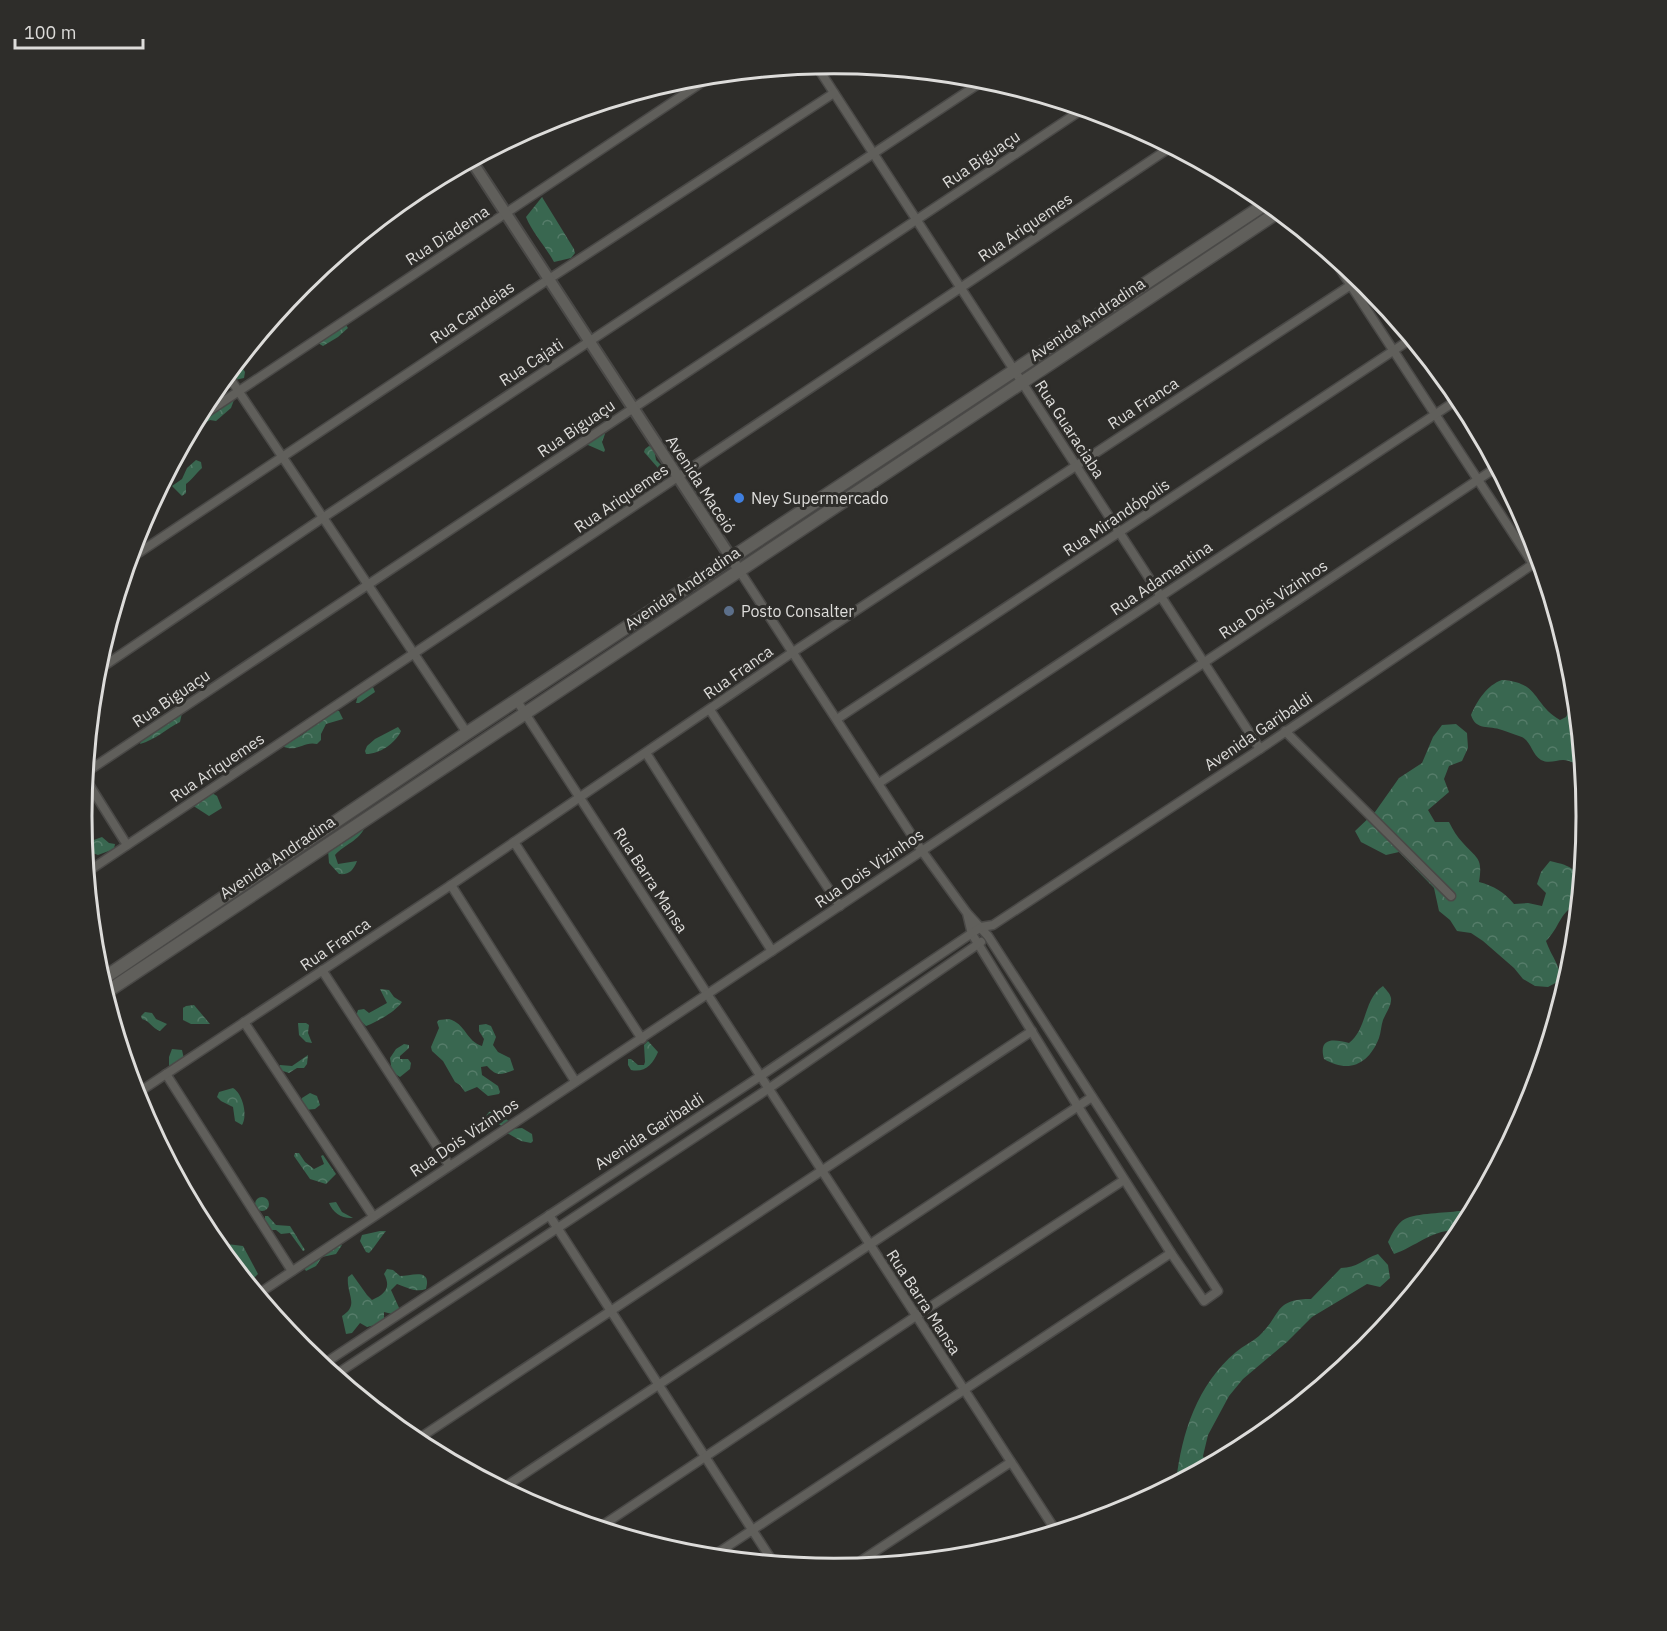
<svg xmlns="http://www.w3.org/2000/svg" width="1667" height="1631" viewBox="0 0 1667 1631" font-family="'IBM Plex Sans',sans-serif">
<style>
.forest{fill:url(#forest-crowns)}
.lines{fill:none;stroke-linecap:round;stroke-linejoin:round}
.minor-casing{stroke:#4a4947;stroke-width:11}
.tertiary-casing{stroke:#4a4947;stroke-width:14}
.secondary-casing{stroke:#4a4947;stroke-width:15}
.minor{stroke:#605f5b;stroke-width:8}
.tertiary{stroke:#605f5b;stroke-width:10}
.secondary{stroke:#605f5b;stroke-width:12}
.shop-dot{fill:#3f7fe0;stroke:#2e2d2a;stroke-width:2}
.service-dot{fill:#5c6f8a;stroke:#2e2d2a;stroke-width:2}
.labels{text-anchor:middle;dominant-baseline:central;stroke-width:6;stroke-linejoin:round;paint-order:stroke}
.street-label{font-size:16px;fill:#dddcda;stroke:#2e2d2a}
.poi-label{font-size:16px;fill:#dddcda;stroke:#2e2d2a;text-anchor:start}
.rim{fill:none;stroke:#dddcda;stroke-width:3}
</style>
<defs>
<pattern id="forest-crowns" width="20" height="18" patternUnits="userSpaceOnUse" patternTransform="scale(1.5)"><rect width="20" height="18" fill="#396750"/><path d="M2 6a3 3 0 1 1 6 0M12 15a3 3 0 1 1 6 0" fill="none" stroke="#557c69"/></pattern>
</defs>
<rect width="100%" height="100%" fill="#2e2d2a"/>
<g class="forest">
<polygon points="422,186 424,194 418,196 414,203 405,205 398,213 393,210"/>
<path d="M542 197 574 249 575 253 571 258 554 262C546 247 532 232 526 217Z"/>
<polygon points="346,325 348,328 338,337 323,346 318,343"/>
<polygon points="238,361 245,372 244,378 235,380 228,373"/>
<polygon points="231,400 234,400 231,408 216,421 210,420 201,425 199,424"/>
<polygon points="604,432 605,434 602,442 605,450 604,452 588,445 588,442"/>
<polygon points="649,446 654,448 656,460 664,468 668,477 659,477 658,468 644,452 645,449"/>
<path d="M196 460 201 462 202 468C196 473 193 479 186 484V493L182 496 172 486 182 479 187 468Z"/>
<path d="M632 490 635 498C629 506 617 511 608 511L620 495Z"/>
<path d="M1502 680C1540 682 1533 705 1560 720L1566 717 1573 704H1575L1581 766C1577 764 1568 760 1563 760 1556 760 1549 764 1541 760 1531 754 1531 739 1519 736 1513 734 1508 732 1502 730 1489 725 1476 731 1471 715 1477 701 1487 685 1502 680Z"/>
<polygon points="373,687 375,692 359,703 356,703 358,695"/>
<path d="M333 711H339L343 719 326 724 321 734V740L317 744C304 741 298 752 284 747L285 744 302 735Z"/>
<path d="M182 713 180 722C166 729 155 740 140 744L141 741Z"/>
<path d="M1456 724 1467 733 1468 748 1462 761 1449 766 1444 779 1449 792 1428 810 1435 822H1449C1453 830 1457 837 1463 843 1477 859 1483 857 1479 882 1494 886 1504 892 1514 904L1528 903 1542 906 1546 893 1537 884 1541 872 1550 861C1582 868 1580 874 1577 903 1558 915 1560 927 1546 941 1552 958 1559 962 1561 980L1548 987 1535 986 1523 979 1514 968 1483 941 1471 933 1457 931 1450 920 1439 911 1434 888 1399 852 1386 855 1361 842 1355 831 1375 812 1399 778 1422 763 1433 737 1442 725Z"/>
<path d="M398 727 401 731C395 744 379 754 366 754L365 751 367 746 375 739Z"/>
<polygon points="212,793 217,796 222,808 209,816 192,805"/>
<path d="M365 827C359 841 345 844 335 855L338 864 357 861C353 871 349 875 339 874L329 863 328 850Z"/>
<polygon points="102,837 109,843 115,844 114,849 98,855 87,851 85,848 88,842"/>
<path d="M1383 986C1386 990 1390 993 1391 998 1392 1005 1386 1013 1383 1020 1381 1026 1381 1032 1379 1038 1369 1064 1349 1074 1324 1059 1318 1037 1334 1039 1349 1043 1368 1028 1363 999 1383 986Z"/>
<path d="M380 989 389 990 394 997 402 1002C395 1012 377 1022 366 1026L356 1016 358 1010 364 1009 369 1013 387 1003Z"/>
<polygon points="194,1005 210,1024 191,1024 183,1020 183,1008 186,1006"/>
<path d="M145 1012 152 1013 156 1019 167 1024 160 1031C152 1028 150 1021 142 1019L141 1016Z"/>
<path d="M449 1019C465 1023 467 1042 482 1046L484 1039 479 1031V1025L486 1024 491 1026 496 1037 493 1045 498 1052 510 1058 514 1070C501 1075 497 1077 487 1066L481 1067 482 1075 498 1086 500 1092 499 1094 488 1096 477 1087 465 1092 460 1085 455 1082 443 1061 432 1051 431 1047 439 1028 437 1022 439 1020Z"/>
<polygon points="298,1023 306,1023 309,1025 308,1033 312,1043 306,1042 299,1035"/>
<path d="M648 1041 658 1052C653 1064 645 1073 631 1070L628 1065V1059H631L638 1065H644L645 1062 644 1045Z"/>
<polygon points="404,1044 409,1045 409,1048 400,1056 400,1059 408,1059 411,1063 410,1069 400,1077 392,1072 390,1058 396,1049"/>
<polygon points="172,1049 182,1050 184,1059 169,1069 169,1057"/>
<polygon points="308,1055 307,1064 304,1068 297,1068 289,1073 280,1070 279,1068 280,1065 292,1066"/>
<path d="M233 1088C243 1094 248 1116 242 1125L235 1121 233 1107 221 1101 217 1097 219 1092Z"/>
<polygon points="310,1093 317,1096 320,1105 315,1109 305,1110 301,1102 302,1098"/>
<polygon points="506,1106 508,1108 506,1119 510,1122 504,1127 485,1117 489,1112"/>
<polygon points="522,1128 532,1134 533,1141 531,1143 521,1141 507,1133 512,1129"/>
<polygon points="295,1153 299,1153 305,1162 314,1169 324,1164 321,1156 323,1155 336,1174 326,1184 310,1179 294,1156"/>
<circle cx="262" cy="1204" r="7"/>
<path d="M336 1202 342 1212 353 1218C342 1219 333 1213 329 1203Z"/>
<path d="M1459 1211H1471L1460 1231C1435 1227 1417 1246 1394 1254L1388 1242C1392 1234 1397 1223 1405 1219 1416 1213 1446 1213 1459 1211Z"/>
<polygon points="265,1216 268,1216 276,1225 290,1226 305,1250 303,1251 290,1233 281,1234 276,1230 270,1230 265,1225"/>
<path d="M380 1231H386C380 1238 374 1248 369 1253L366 1252 360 1241 362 1235Z"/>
<polygon points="227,1244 243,1246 258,1274 254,1278 246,1280 228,1258 224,1249"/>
<polygon points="336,1244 342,1245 336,1254 322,1257 316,1266 306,1271 304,1268"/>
<path d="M1378 1254 1388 1265 1390 1278 1380 1287 1367 1284 1312 1317 1287 1342 1243 1379 1229 1396 1208 1435 1203 1456 1207 1465 1176 1482C1182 1432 1197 1385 1236 1352 1243 1346 1252 1342 1259 1336 1282 1315 1273 1299 1311 1299L1341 1268C1357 1268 1363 1259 1378 1254Z"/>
<path d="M387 1269 393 1270 400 1276C411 1276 432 1267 426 1289 416 1293 406 1287 397 1284L391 1290 400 1310 392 1314 384 1312V1320L379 1324 367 1327 360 1323 352 1333 346 1334 342 1316C360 1305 346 1294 348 1277L352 1274 367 1295 372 1300C386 1294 391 1287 384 1274Z"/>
<polygon points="1341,1368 1251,1441 1219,1459 1229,1447 1308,1389"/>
</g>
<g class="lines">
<g class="minor-casing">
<g id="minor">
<polyline points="816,65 1260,749"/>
<polyline points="1331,255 1533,564"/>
<polyline points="227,374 467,733"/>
<polyline points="197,419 713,75"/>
<polyline points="128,560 549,279 834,93"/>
<polyline points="739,570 922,851 967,913 988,936 1218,1291 1204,1301 1171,1253 1077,1105 972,934 967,913"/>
<polyline points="95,672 324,517 986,79"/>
<polyline points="517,701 1056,1531"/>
<polyline points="710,710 840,906"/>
<polyline points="837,719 1411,339"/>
<polyline points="1285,731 1451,896"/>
<polyline points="646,753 772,951"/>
<polyline points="85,773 1083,109"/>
<polyline points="85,778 127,845"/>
<polyline points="879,783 1460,398"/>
<polyline points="514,842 642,1039"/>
<polyline points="87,872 1171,147"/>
<polyline points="451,885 575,1081"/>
<polyline points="322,970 449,1165"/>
<polyline points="244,1022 373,1216"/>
<polyline points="166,1074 292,1271"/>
<polyline points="136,1094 451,885 793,652 1360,279"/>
<polyline points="549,1215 773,1562"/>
<polyline points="258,1294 1497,467"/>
<polyline points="322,1365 759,1077 981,927 993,925 1260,749 1539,560"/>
<polyline points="335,1375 768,1089 981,942"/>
<polyline points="415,1441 1032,1031"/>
<polyline points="503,1488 1092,1097"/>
<polyline points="600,1527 916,1316 1124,1180"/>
<polyline points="713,1556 1171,1253"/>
<polyline points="853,1566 1011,1462"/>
</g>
</g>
<g class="tertiary-casing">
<polyline id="tertiary" points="471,160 739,570"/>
</g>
<g class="secondary-casing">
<g id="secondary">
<polyline points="101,980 467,733 1267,203"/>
<polyline points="105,993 1278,212"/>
</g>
</g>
<use href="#minor" class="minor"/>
<use href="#tertiary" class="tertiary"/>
<use href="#secondary" class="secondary"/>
</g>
<circle class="shop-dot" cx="739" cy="498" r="6"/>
<circle class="service-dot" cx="729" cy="611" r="6"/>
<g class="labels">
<g class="street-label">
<text transform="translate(981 159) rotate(-34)">Rua Biguaçu</text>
<text transform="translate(1025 227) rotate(-34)">Rua Ariquemes</text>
<text transform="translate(447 235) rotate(-33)">Rua Diadema</text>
<text transform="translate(472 312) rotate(-34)">Rua Candeias</text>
<text transform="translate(1087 319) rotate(-34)">Avenida Andradina</text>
<text transform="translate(531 362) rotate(-33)">Rua Cajati</text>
<text transform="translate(1143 403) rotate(-33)">Rua Franca</text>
<text transform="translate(576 428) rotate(-34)">Rua Biguaçu</text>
<text transform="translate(1070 429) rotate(57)">Rua Guaraciaba</text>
<text transform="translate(701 484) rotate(57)">Avenida Maceió</text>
<text transform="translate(621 498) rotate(-34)">Rua Ariquemes</text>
<text transform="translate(1116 517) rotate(-34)">Rua Mirandópolis</text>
<text transform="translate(1161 578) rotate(-34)">Rua Adamantina</text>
<text transform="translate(682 588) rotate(-34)">Avenida Andradina</text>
<text transform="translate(1273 599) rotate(-34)">Rua Dois Vizinhos</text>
<text transform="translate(738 672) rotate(-35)">Rua Franca</text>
<text transform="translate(171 698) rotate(-34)">Rua Biguaçu</text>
<text transform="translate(1258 731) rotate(-34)">Avenida Garibaldi</text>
<text transform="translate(217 767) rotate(-34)">Rua Ariquemes</text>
<text transform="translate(277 857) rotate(-34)">Avenida Andradina</text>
<text transform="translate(869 868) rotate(-34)">Rua Dois Vizinhos</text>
<text transform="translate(651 880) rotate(57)">Rua Barra Mansa</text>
<text transform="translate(335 944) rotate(-34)">Rua Franca</text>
<text transform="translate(649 1131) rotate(-33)">Avenida Garibaldi</text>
<text transform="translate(464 1137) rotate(-34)">Rua Dois Vizinhos</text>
<text transform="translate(924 1302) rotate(57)">Rua Barra Mansa</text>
</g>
<g class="poi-label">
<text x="751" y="498">Ney Supermercado</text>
<text x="741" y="611">Posto Consalter</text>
</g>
</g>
<path d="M0 0H1667V1631H0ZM92 816a742 742 0 1 1 1484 0a742 742 0 1 1-1484 0Z" fill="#2e2d2a" fill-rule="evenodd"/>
<path class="rim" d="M92 816a742 742 0 1 1 1484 0a742 742 0 1 1-1484 0Z"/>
<path d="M15 39v9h128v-9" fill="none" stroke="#dddcda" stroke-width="3"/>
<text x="24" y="39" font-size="18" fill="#dddcda" stroke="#2e2d2a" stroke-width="4.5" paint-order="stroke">100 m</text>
</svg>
